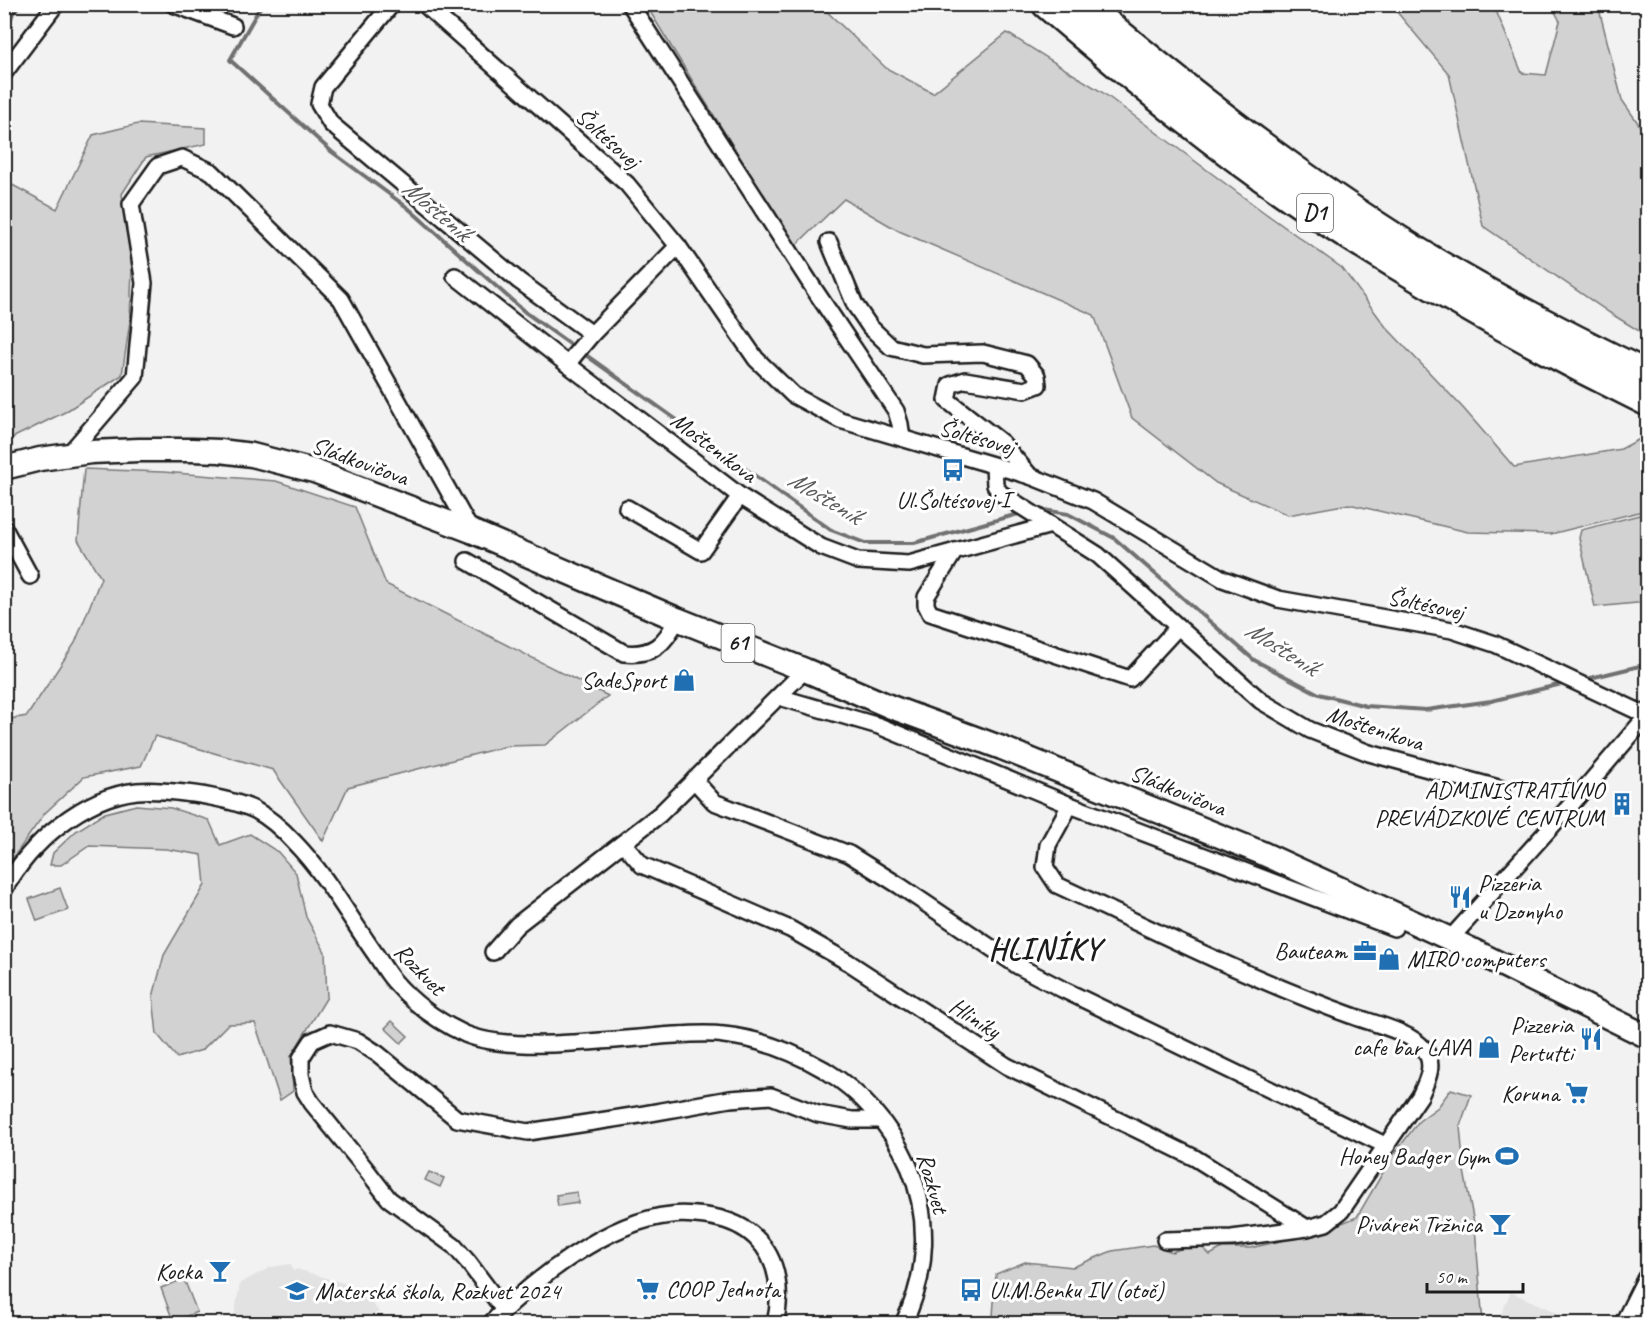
<svg xmlns="http://www.w3.org/2000/svg" width="1652" height="1328" viewBox="0 0 1652 1328" font-family="Caveat,sans-serif">
<style>
.built{fill:#e2e2e2}
.green{fill:#d2d2d2;stroke:#777;stroke-width:1.5}
.lines{fill:none;stroke-linecap:round;stroke-linejoin:round}
.stream{stroke:#707070;stroke-width:4}
.street-casing{stroke:#1c1c1c;stroke-width:20}
.secondary-casing{stroke:#1c1c1c;stroke-width:26}
.primary-casing{stroke:#1c1c1c;stroke-width:27}
.highway-casing{stroke:#1c1c1c;stroke-width:32}
.street{stroke:#fff;stroke-width:15}
.secondary{stroke:#fff;stroke-width:21}
.primary{stroke:#fff;stroke-width:22}
.highway{stroke:#fff;stroke-width:27}
.labels{text-anchor:middle;dominant-baseline:central;stroke-width:6;stroke-linejoin:round;paint-order:stroke}
.shield{fill:#fff;stroke:#606060;stroke-width:1.5}
.shield-label{font-size:22px;font-weight:bold;fill:#1c1c1c}
.street-label{font-size:24px;fill:#1c1c1c;stroke:#fff}
.poi-label{font-size:24px;fill:#1c1c1c;stroke:#fff;text-anchor:end}
.water-label{font-size:26px;font-style:italic;fill:#5b5b5b;stroke:#fff}
.district-label{font-size:30px;font-weight:bold;letter-spacing:1.5px;fill:#1c1c1c;stroke:#fff}
</style>
<rect width="100%" height="100%" fill="#f2f2f2"/>
<filter id="ink" filterUnits="userSpaceOnUse"><feTurbulence type="fractalNoise" baseFrequency=".0167" numOctaves="2"/><feDisplacementMap in="SourceGraphic" scale="12" xChannelSelector="R" yChannelSelector="G"/><feConvolveMatrix kernelMatrix="1 2 1 2 8 2 1 2 1" color-interpolation-filters="sRGB"/></filter>
<g filter="url(#ink)">
<g class="built">
<polygon points="291,1264 293,1271 297,1269 346,1284 367,1298 379,1312 371,1316 373,1323 233,1323 240,1283 271,1267"/>
<polygon points="1511,1292 1580,1323 1497,1323"/>
</g>
<g class="green">
<polygon points="646,5 820,5 886,68 933,93 1007,33 1102,92 1265,213 1342,268 1386,327 1463,408 1514,467 1621,449 1647,435 1647,510 1551,534 1468,532 1349,504 1288,515 1216,483 1132,418 1094,315 899,231 844,199 795,246 674,51"/>
<polygon points="1391,5 1489,5 1497,13 1522,73 1546,75 1560,21 1551,5 1598,5 1622,100 1647,136 1647,336 1610,313 1483,226 1449,74"/>
<polygon points="138,124 206,128 206,144 146,157 122,194 132,268 130,321 122,375 65,412 8,440 5,440 5,181 57,209 93,135"/>
<polygon points="84,469 163,472 276,481 355,507 386,584 608,696 545,745 507,746 348,787 323,841 273,770 155,736 141,766 84,777 45,813 5,869 5,720 27,716 75,643 101,578 78,540"/>
<polygon points="1647,513 1647,602 1595,607 1579,538 1581,530"/>
<polygon points="136,805 171,808 209,820 220,845 250,834 278,852 296,873 306,917 325,952 327,997 291,1056 293,1091 280,1100 255,1023 228,1024 202,1050 177,1058 157,1034 153,997 164,955 205,885 202,855 166,849 89,846 61,865 50,865 53,853 76,831 105,813"/>
<polygon points="60,888 68,910 37,921 29,899"/>
<polygon points="392,1021 408,1036 401,1043 385,1028"/>
<polygon points="1451,1089 1471,1095 1460,1126 1464,1171 1475,1228 1483,1323 989,1324 993,1316 996,1274 1025,1262 1073,1267 1112,1251 1153,1245 1172,1252 1198,1243 1210,1255 1222,1248 1250,1248 1320,1232 1357,1217 1392,1157 1419,1121 1438,1107"/>
<polygon points="429,1172 444,1178 440,1187 425,1180"/>
<polygon points="577,1192 578,1203 558,1206 556,1195"/>
<polygon points="184,1279 197,1312 173,1321 161,1288"/>
</g>
<g class="lines">
<g class="stream">
<polyline points="262,4 230,60 332,152 408,208 525,312 577,349"/>
<polyline points="4,36 13,13 20,4"/>
<polyline points="583,353 831,530 865,543 914,543 1022,513"/>
<polyline points="1038,509 1068,514 1114,538 1254,660 1319,694 1366,706 1426,710 1491,701 1566,683"/>
<polyline points="1582,680 1648,664"/>
</g>
<g class="street-casing">
<g id="street">
<polyline points="173,4 233,26"/>
<polyline points="392,4 323,87 319,104 331,124 519,281 592,334 678,246"/>
<polyline points="424,4 627,184 678,246 756,359 793,395 840,420 1030,476 1093,501 1223,579 1278,599 1452,630 1495,644 1648,716"/>
<polyline points="630,4 816,292 896,411 900,424 902,438"/>
<polyline points="4,73 56,4"/>
<polyline points="829,242 855,305 870,327 891,347 923,355 983,353 1027,364 1037,376 1038,385 1025,390 965,380 950,385 947,400 1002,443 1030,476"/>
<polyline points="455,276 567,364 740,496 821,547 858,561 909,564 1051,525"/>
<polyline points="567,364 592,334"/>
<polyline points="69,454 135,377 144,283 131,204 158,166 182,158 212,172 341,299 471,531"/>
<polyline points="994,466 995,485 1000,493 1098,555 1261,701 1310,730 1369,753 1502,789"/>
<polyline points="627,508 701,551 740,496"/>
<polyline points="4,528 30,576"/>
<polyline points="955,551 926,597 926,605 930,613 1130,679 1178,627"/>
<path d="M467 561 624 653C653 656 665 644 677 619"/>
<polyline points="779,697 879,726 1070,805 1394,928"/>
<polyline points="694,780 714,802 849,854 900,886 1018,966 1062,989 1387,1146"/>
<path d="M1070 805 1048 845 1045 867 1057 885C1154 930 1250 979 1350 1015 1371 1023 1410 1031 1424 1049 1436 1064 1427 1081 1420 1096L1341 1211 1326 1223 1307 1228 1232 1238 1165 1240"/>
<polyline points="623,843 642,865 790,929 848,962 1007,1066 1195,1158 1307,1228"/>
<path d="M4 890C30 843 82 797 137 791 156 789 175 792 194 794 214 797 236 801 255 810 270 818 283 830 294 842 327 876 349 917 376 955 382 964 387 973 394 981 413 1003 439 1022 465 1034 494 1046 541 1045 572 1043 601 1041 631 1039 661 1036 681 1035 704 1032 724 1035 760 1039 794 1052 825 1070 861 1092 891 1126 908 1164 930 1216 929 1273 903 1324"/>
<polyline points="1450,939 1569,807 1647,716"/>
<polyline points="493,952 517,925 660,814 805,670"/>
<polyline points="504,1310 468,1262 454,1246 389,1199 365,1168 312,1103 305,1092 301,1075 301,1058 312,1041 330,1033 358,1041 378,1054 457,1119 528,1132 639,1115 730,1099 771,1096 818,1114 852,1120 880,1120"/>
<path d="M490 1324C533 1280 608 1221 671 1215 684 1213 699 1215 712 1217 729 1220 744 1226 756 1238 779 1260 782 1294 775 1324"/>
</g>
</g>
<g class="secondary-casing">
<polyline id="secondary" points="1626,1324 1648,1280"/>
</g>
<g class="primary-casing">
<polyline id="primary" points="4,468 40,459 91,452 139,450 192,450 220,451 252,455 314,471 471,531 677,619 805,670 891,707 1002,748 1262,853 1450,939 1648,1037"/>
</g>
<g class="highway-casing">
<g id="highway">
<path d="M1046 4C1136 81 1227 157 1326 221 1430 288 1537 348 1648 402"/>
<path d="M1084 4C1188 92 1296 176 1412 248 1488 295 1567 336 1648 375"/>
</g>
</g>
<use href="#street" class="street"/>
<use href="#secondary" class="secondary"/>
<use href="#primary" class="primary"/>
<use href="#highway" class="highway"/>
</g>
</g>
<defs>
<g id="bus-bare" transform="scale(1.8)"><path d="M-5-6H5V4H4V6H2V4H-2V6H-4V4H-5ZM-3.5-4V0h7V-4ZM-3.5 1.2v1.5H-2V1.2ZM2 1.2v1.5H3.5V1.2Z" fill="#1f6fb2" stroke="#fff" stroke-width="2.5" paint-order="stroke"/></g>
<g id="shop-bare" transform="scale(1.8)"><path d="M-5-2.5h2.3a2.7 3.5 0 0 1 5.4 0H5L5.5 6h-11ZM-1.5-2.5h3a1.5 2.3 0 0 0-3 0Z" fill="#1f6fb2" stroke="#fff" stroke-width="2.5" paint-order="stroke"/></g>
<g id="building-bare" transform="scale(1.8)"><path d="M-4-6H4V6H1V3H-1V6H-4ZM-2.5-4.3h1.7v1.8h-1.7ZM.8-4.3h1.7v1.8H.8ZM-2.5-1h1.7V.8h-1.7ZM.8-1h1.7V.8H.8Z" fill="#1f6fb2" stroke="#fff" stroke-width="2.5" paint-order="stroke"/></g>
<g id="restaurant-bare" transform="scale(1.8)"><path d="M-5-6h1v4h1v-4h1v4h1v-4h1v5L-1.5 .5V6h-2V.5L-5-1ZM5-6V6H3V1.5H1.5Q1.5-4 5-6Z" fill="#1f6fb2" stroke="#fff" stroke-width="2.5" paint-order="stroke"/></g>
<g id="office-bare" transform="scale(1.8)"><path d="M-6-3h4V-5.5h4V-3h4V5H-6ZM-1-4.5V-3h2v-1.5ZM-6 0V1H6V0Z" fill="#1f6fb2" stroke="#fff" stroke-width="2.5" paint-order="stroke"/></g>
<g id="supermarket-bare" transform="scale(1.8)"><path d="M-6-5.5h2.5l.6 2H6L4.5 2H-2.5L-4.4-4H-6ZM-1.5 3.2a1.3 1.3 0 1 0 .1 0ZM3 3.2a1.3 1.3 0 1 0 .1 0Z" fill="#1f6fb2" stroke="#fff" stroke-width="2.5" paint-order="stroke"/></g>
<g id="stadium-bare" transform="scale(1.8)"><path d="M0-5a6.5 5 0 1 0 0 10a6.5 5 0 1 0 0-10ZM-3.5-1.8h7v3.6h-7Z" fill="#1f6fb2" stroke="#fff" stroke-width="2.5" paint-order="stroke"/></g>
<g id="bar-bare" transform="scale(1.8)"><path d="M-6-5H6L.8 .8V4.5H3.5V6h-7V4.5H-.8V.8Z" fill="#1f6fb2" stroke="#fff" stroke-width="2.5" paint-order="stroke"/></g>
<g id="school-bare" transform="scale(1.8)"><path d="M0-5L7-2L0 1L-7-2ZM-4 1L0 2.5L4 1V4Q0 6-4 4Z" fill="#1f6fb2" stroke="#fff" stroke-width="2.5" paint-order="stroke"/></g>
</defs>
<g fill-rule="evenodd">
<use href="#bus-bare" x="953" y="470"/>
<use href="#shop-bare" x="684" y="680"/>
<use href="#building-bare" x="1622" y="804"/>
<use href="#restaurant-bare" x="1460" y="897"/>
<use href="#office-bare" x="1365" y="951"/>
<use href="#shop-bare" x="1389" y="959"/>
<use href="#restaurant-bare" x="1591" y="1039"/>
<use href="#shop-bare" x="1489" y="1047"/>
<use href="#supermarket-bare" x="1577" y="1093"/>
<use href="#stadium-bare" x="1507" y="1156"/>
<use href="#bar-bare" x="1500" y="1224"/>
<use href="#bar-bare" x="220" y="1271"/>
<use href="#supermarket-bare" x="648" y="1289"/>
<use href="#bus-bare" x="971" y="1290"/>
<use href="#school-bare" x="297" y="1291"/>
</g>
<g class="labels">
<g class="shield">
<rect x="1297" y="194" width="36" height="38" rx="4.5"/>
<rect x="721.5" y="624" width="33" height="38" rx="4.5"/>
</g>
<g class="shield-label">
<text x="1315" y="213">D1</text>
<text x="738" y="643">61</text>
</g>
<g class="street-label">
<text transform="translate(608 138) rotate(42)">Šoltésovej</text>
<text transform="translate(977 437) rotate(16)">Šoltésovej</text>
<text transform="translate(714 447) rotate(37)">Mošteníkova</text>
<text transform="translate(360 461) rotate(20)">Sládkovičova</text>
<text transform="translate(1426 604) rotate(12)">Šoltésovej</text>
<text transform="translate(1375 728) rotate(18)">Mošteníkova</text>
<text transform="translate(1178 790) rotate(22)">Sládkovičova</text>
<text transform="translate(420 969) rotate(46)">Rozkvet</text>
<text transform="translate(975 1018) rotate(33)">Hliníky</text>
<text transform="translate(933 1183) rotate(74)">Rozkvet</text>
</g>
<g class="poi-label">
<text x="953" y="500" text-anchor="middle">Ul.Šoltésovej I</text>
<text x="666" y="680">SadeSport</text>
<text x="1604" y="790">ADMINISTRATÍVNO<tspan x="1604" dy="28">PREVÁDZKOVÉ CENTRUM</tspan></text>
<text x="1478" y="883" text-anchor="start">Pizzeria<tspan x="1478" dy="28">u Dzonyho</tspan></text>
<text x="1347" y="951">Bauteam</text>
<text x="1407" y="959" text-anchor="start">MIRO computers</text>
<text x="1573" y="1025">Pizzeria<tspan x="1573" dy="28">Pertutti</tspan></text>
<text x="1471" y="1047">cafe bar LAVA</text>
<text x="1559" y="1093">Koruna</text>
<text x="1489" y="1156">Honey Badger Gym</text>
<text x="1482" y="1224">Piváreň Tržnica</text>
<text x="202" y="1271">Kocka</text>
<text x="666" y="1289" text-anchor="start">COOP Jednota</text>
<text x="989" y="1290" text-anchor="start">Ul.M.Benku IV (otoč)</text>
<text x="315" y="1291" text-anchor="start">Materská škola, Rozkvet 2024</text>
</g>
<g class="water-label">
<text transform="translate(437 210) rotate(40)">Mošteník</text>
<text transform="translate(825 497) rotate(31)">Mošteník</text>
<text transform="translate(1282 648) rotate(32)">Mošteník</text>
</g>
<g class="district-label">
<text x="1045" y="949">HLINÍKY</text>
</g>
</g>
<rect width="1652" height="1328" fill="none" stroke="#fff" stroke-width="24"/>
<rect x="12" y="12" width="1628" height="1304" fill="none" stroke="#1c1c1c" stroke-width="2" filter="url(#ink)"/>
<path d="M1427 1283v9h96v-9" fill="none" stroke="#1c1c1c" stroke-width="3"/>
<text x="1436" y="1283" font-size="18" fill="#1c1c1c" stroke="#ffffff" stroke-width="4.5" paint-order="stroke">50 m</text>
</svg>
